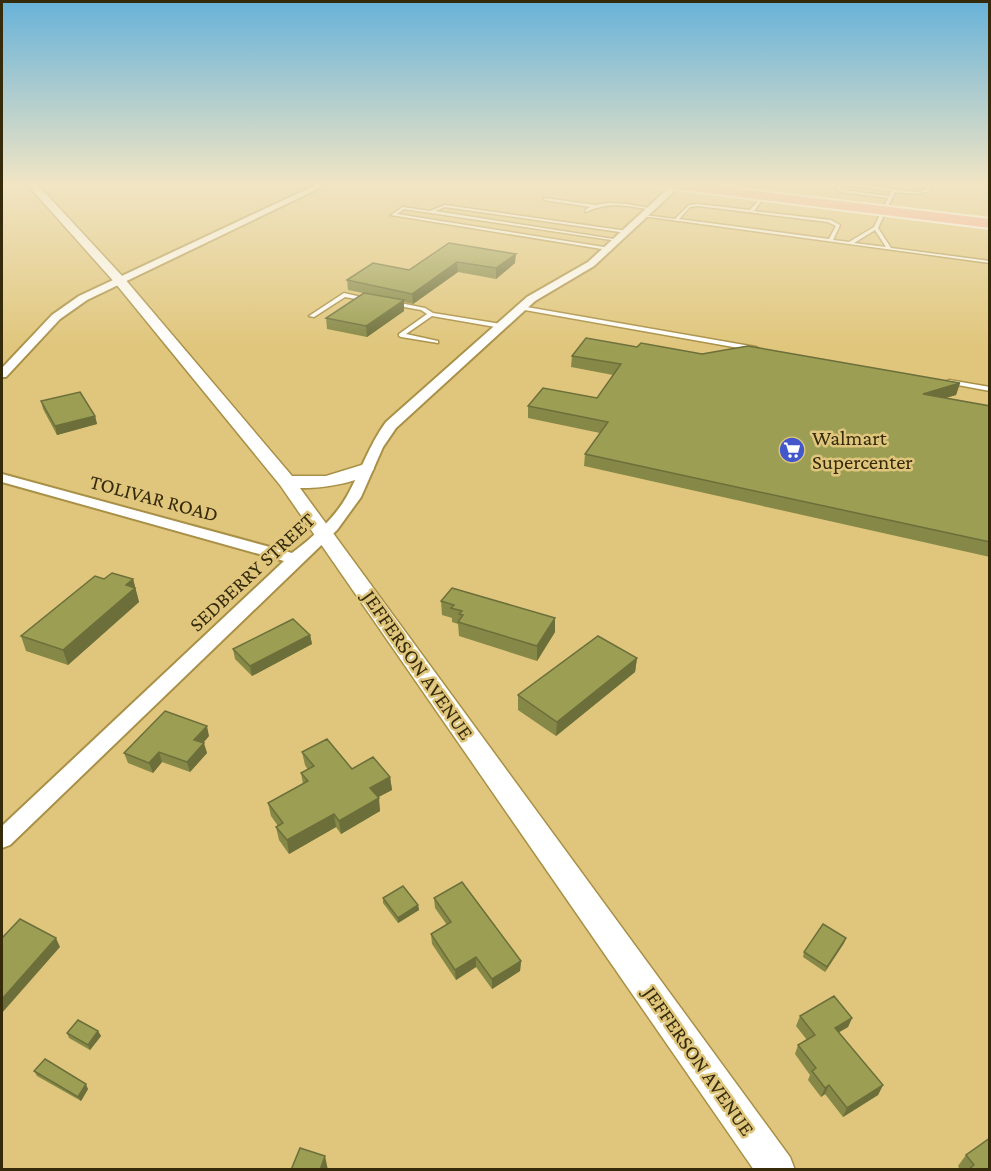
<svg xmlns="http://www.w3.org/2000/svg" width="991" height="1171" viewBox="0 0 991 1171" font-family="'Crimson Pro',serif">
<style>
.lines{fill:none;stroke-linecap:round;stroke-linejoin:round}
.service-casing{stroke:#a99047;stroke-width:3}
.minor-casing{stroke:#a99047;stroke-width:4}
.tertiary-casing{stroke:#a99047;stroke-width:3}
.trunk-casing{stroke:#fff;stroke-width:4}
.service{fill:#fff;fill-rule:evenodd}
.minor{fill:#fff;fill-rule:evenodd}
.tertiary{fill:#fff;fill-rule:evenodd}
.trunk{fill:#fea293;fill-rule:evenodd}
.wall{fill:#858847}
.shaded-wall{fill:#6c6f3a}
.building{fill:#9b9e53;stroke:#6c6f3a;stroke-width:1.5}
.labels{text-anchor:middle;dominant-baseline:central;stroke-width:5;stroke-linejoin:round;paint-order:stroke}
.poi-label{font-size:21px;fill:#352b0b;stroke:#e0c67c;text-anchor:start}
.street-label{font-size:21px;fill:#352b0b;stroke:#e0c67c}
</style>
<rect width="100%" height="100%" fill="#e0c67c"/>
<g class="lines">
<g class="service-casing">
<g id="service">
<path d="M840 183 917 192 925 190 928 183H932L929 191C918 195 907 193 895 192L878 228 891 248 990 261V263L642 216 644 215 675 219 689 205 698 204 750 210 763 195 765 196 754 211 831 220 840 225 833 240 849 242 874 227 888 198 841 192 836 188ZM842 185 891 191 889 196 843 190 840 188ZM698 206 828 222 836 226 829 239 679 219 690 207ZM875 230 886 247 854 243Z"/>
<path d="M545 198 595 205 609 203 627 204 654 209 652 210C627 206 610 201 586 212L585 210 590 207 544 200Z"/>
<polygon points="445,205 627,231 629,232 627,233 445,207 435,211 620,240 618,241 404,209 397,214 610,248 610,249 608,250 391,215 403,207 430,211"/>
<polygon points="344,293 370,299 367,301 345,297 314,317 309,316"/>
<polygon points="395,302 425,308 433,313 501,324 504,326 501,328 432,316 406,334 438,341 438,343 401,337 399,336 399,334 427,314 421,310 393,305 393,303"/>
<polygon points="521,306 756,347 759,349 756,351 519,309 519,307"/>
<polygon points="949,380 990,387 990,391 947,383 947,381"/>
</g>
</g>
<g class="minor-casing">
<g id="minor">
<polygon points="320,183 330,183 87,300 60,319 6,377 2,377 2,368 52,315 79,296"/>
<path d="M674 183 681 185 594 266 535 301 396 428 383 447 361 497 337 530 10 845 2 848V826L284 561 2 482V474L292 553C313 537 334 519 347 496 361 471 369 445 386 422L527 297 588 262Z"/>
</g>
</g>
<g class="tertiary-casing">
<path id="tertiary" d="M26 183H36L124 278 292 476H326L365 464 371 465 374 469C363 483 318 489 300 488L790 1157 795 1170H754L280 485 116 284Z"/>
</g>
<g class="trunk-casing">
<polygon id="trunk" points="652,183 689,183 990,219 990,228 659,187"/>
</g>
<use href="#service" class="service"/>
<use href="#minor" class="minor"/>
<use href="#tertiary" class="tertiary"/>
<use href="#trunk" class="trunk"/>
</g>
<g class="wall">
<polygon points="449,243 515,263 496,279 458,272 413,304 404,302 404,311 367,337 327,329 326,318 363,293 348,290 347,280 409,270"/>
<polygon points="637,347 960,383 956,395 945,398 990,406 990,557 584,466 585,454 600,433 528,418 528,406 597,398 613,375 571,367 572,356"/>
<polygon points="41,401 95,416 97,424 57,435 43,409"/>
<polygon points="104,579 133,579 139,602 68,665 26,651 21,636"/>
<polygon points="441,601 555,632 537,661 459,636 458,624 452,622 452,618 442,615"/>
<polygon points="310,635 312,644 252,676 235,659 233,649"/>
<polygon points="637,658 635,672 556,736 518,710 518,695"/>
<polygon points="209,736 203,743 207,753 190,772 162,762 153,773 128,763 124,753"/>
<polygon points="302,752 352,769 390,777 392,790 378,797 380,811 341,834 336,827 289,854 279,840 276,827 278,826 271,816 268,803 303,784 301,773 308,770 305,765"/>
<polygon points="383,898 418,905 419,910 398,923 383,903"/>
<polygon points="434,898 521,961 520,971 492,989 476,967 456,980 432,944 431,934 447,925 435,908"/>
<polygon points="846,938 844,943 825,972 803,957 804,952"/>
<polygon points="800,1016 852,1018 848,1027 839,1032 883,1085 878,1095 843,1117 825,1094 821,1097 808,1080 810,1075 795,1054 798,1045 807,1040 796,1026"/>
<polygon points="98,1031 101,1036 90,1050 69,1038 67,1033"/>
<polygon points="34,1071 88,1089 81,1101 37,1076"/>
<polygon points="966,1155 990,1170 960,1170 958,1166"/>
</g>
<g class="shaded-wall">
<polygon points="516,254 515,263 496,279 496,268"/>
<polygon points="457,262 458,272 413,304 412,294"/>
<polygon points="404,300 404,311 367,337 366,326"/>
<polygon points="960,383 956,395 919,406 923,394"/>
<polygon points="95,416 97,424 57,435 55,426"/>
<polygon points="133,579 139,602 68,665 63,650 126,585"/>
<polygon points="555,618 555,632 537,661 537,646"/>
<polygon points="310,635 312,644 252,676 250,666"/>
<polygon points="637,658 635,672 556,736 557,722"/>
<polygon points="207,726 209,736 197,750 194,740"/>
<polygon points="204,743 207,753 190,772 187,762"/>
<polygon points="159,752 162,762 153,773 149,763"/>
<polygon points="390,777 392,790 371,801 370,788"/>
<polygon points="379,798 380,811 341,834 339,821"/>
<polygon points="334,814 336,827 289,854 287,840"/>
<polygon points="418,905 419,910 398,923 398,918"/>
<polygon points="56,938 60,947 2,1013 2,999"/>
<polygon points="846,938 844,943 825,972 827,967"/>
<polygon points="476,957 476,967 456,980 455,970"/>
<polygon points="521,961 520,971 492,989 492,979"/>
<polygon points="852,1018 848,1027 831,1037 835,1028"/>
<polygon points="98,1031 101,1036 90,1050 88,1045"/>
<polygon points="86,1084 88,1089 81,1101 78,1097"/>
<polygon points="829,1085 825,1094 821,1097 825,1088"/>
<polygon points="883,1085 878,1095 843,1117 847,1108"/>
<polygon points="325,1156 328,1170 320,1170"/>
</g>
<g class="building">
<polygon points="449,243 516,254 496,268 457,262 412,294 347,280 373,263 409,270"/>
<polygon points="364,293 404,300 366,326 326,318"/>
<polygon points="586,338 637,347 641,343 702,354 748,346 960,383 923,394 990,406 990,542 585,454 608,422 528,406 543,388 597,398 621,364 572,356"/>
<polygon points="80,392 95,416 55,426 41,401"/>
<polygon points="112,573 133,579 126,585 135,588 63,650 21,636 95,576 104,579"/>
<polygon points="452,588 555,618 537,646 458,622 463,615 459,614 462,611 451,608 454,605 441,601"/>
<polygon points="293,619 310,635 250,666 233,649"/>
<polygon points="598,636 637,658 557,722 518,695"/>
<polygon points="165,711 207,726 194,740 204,743 187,762 159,752 149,763 124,753"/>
<polygon points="327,739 352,769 373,757 390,777 370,788 379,798 339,821 334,814 287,840 276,827 283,823 268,803 308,781 301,773 314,766 302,752"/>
<polygon points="462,882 521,961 492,979 476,957 455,970 431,934 451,922 434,898"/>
<polygon points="403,886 418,905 398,918 383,898"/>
<polygon points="20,919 56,938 2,999 2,938"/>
<polygon points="823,924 846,938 827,967 804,952"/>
<polygon points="834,996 852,1018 835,1028 883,1085 847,1108 829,1085 825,1088 812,1071 816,1068 798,1045 815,1035 800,1016"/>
<polygon points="78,1020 98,1031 88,1045 67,1033"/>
<polygon points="45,1059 86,1084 78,1097 34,1071"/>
<polygon points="990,1138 990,1170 968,1170 974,1165 966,1155"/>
<polygon points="300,1148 325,1156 320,1170 291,1170"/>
</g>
<linearGradient id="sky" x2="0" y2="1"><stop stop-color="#67b2d9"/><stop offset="0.53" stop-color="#f1e5c4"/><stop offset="1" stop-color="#f1e5c4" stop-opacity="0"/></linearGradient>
<rect width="991" height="347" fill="url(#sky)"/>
<defs>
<g id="supermarket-disc" transform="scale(1.35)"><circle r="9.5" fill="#4257cb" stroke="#e0c67c"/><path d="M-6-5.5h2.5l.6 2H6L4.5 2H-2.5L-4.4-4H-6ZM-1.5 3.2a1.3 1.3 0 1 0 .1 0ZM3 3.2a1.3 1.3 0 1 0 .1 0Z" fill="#fff"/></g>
</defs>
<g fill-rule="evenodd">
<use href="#supermarket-disc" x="792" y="450"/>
</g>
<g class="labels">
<g class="poi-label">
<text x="812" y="438">Walmart<tspan x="812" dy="24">Supercenter</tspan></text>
</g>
<g class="street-label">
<text transform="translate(154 498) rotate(15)">TOLIVAR ROAD</text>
<text transform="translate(252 572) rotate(-43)">SEDBERRY STREET</text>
<text transform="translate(418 665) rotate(55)">JEFFERSON AVENUE</text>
<text transform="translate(699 1061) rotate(55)">JEFFERSON AVENUE</text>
</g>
</g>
<rect width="991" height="1171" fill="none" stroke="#352b0b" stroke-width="6"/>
</svg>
